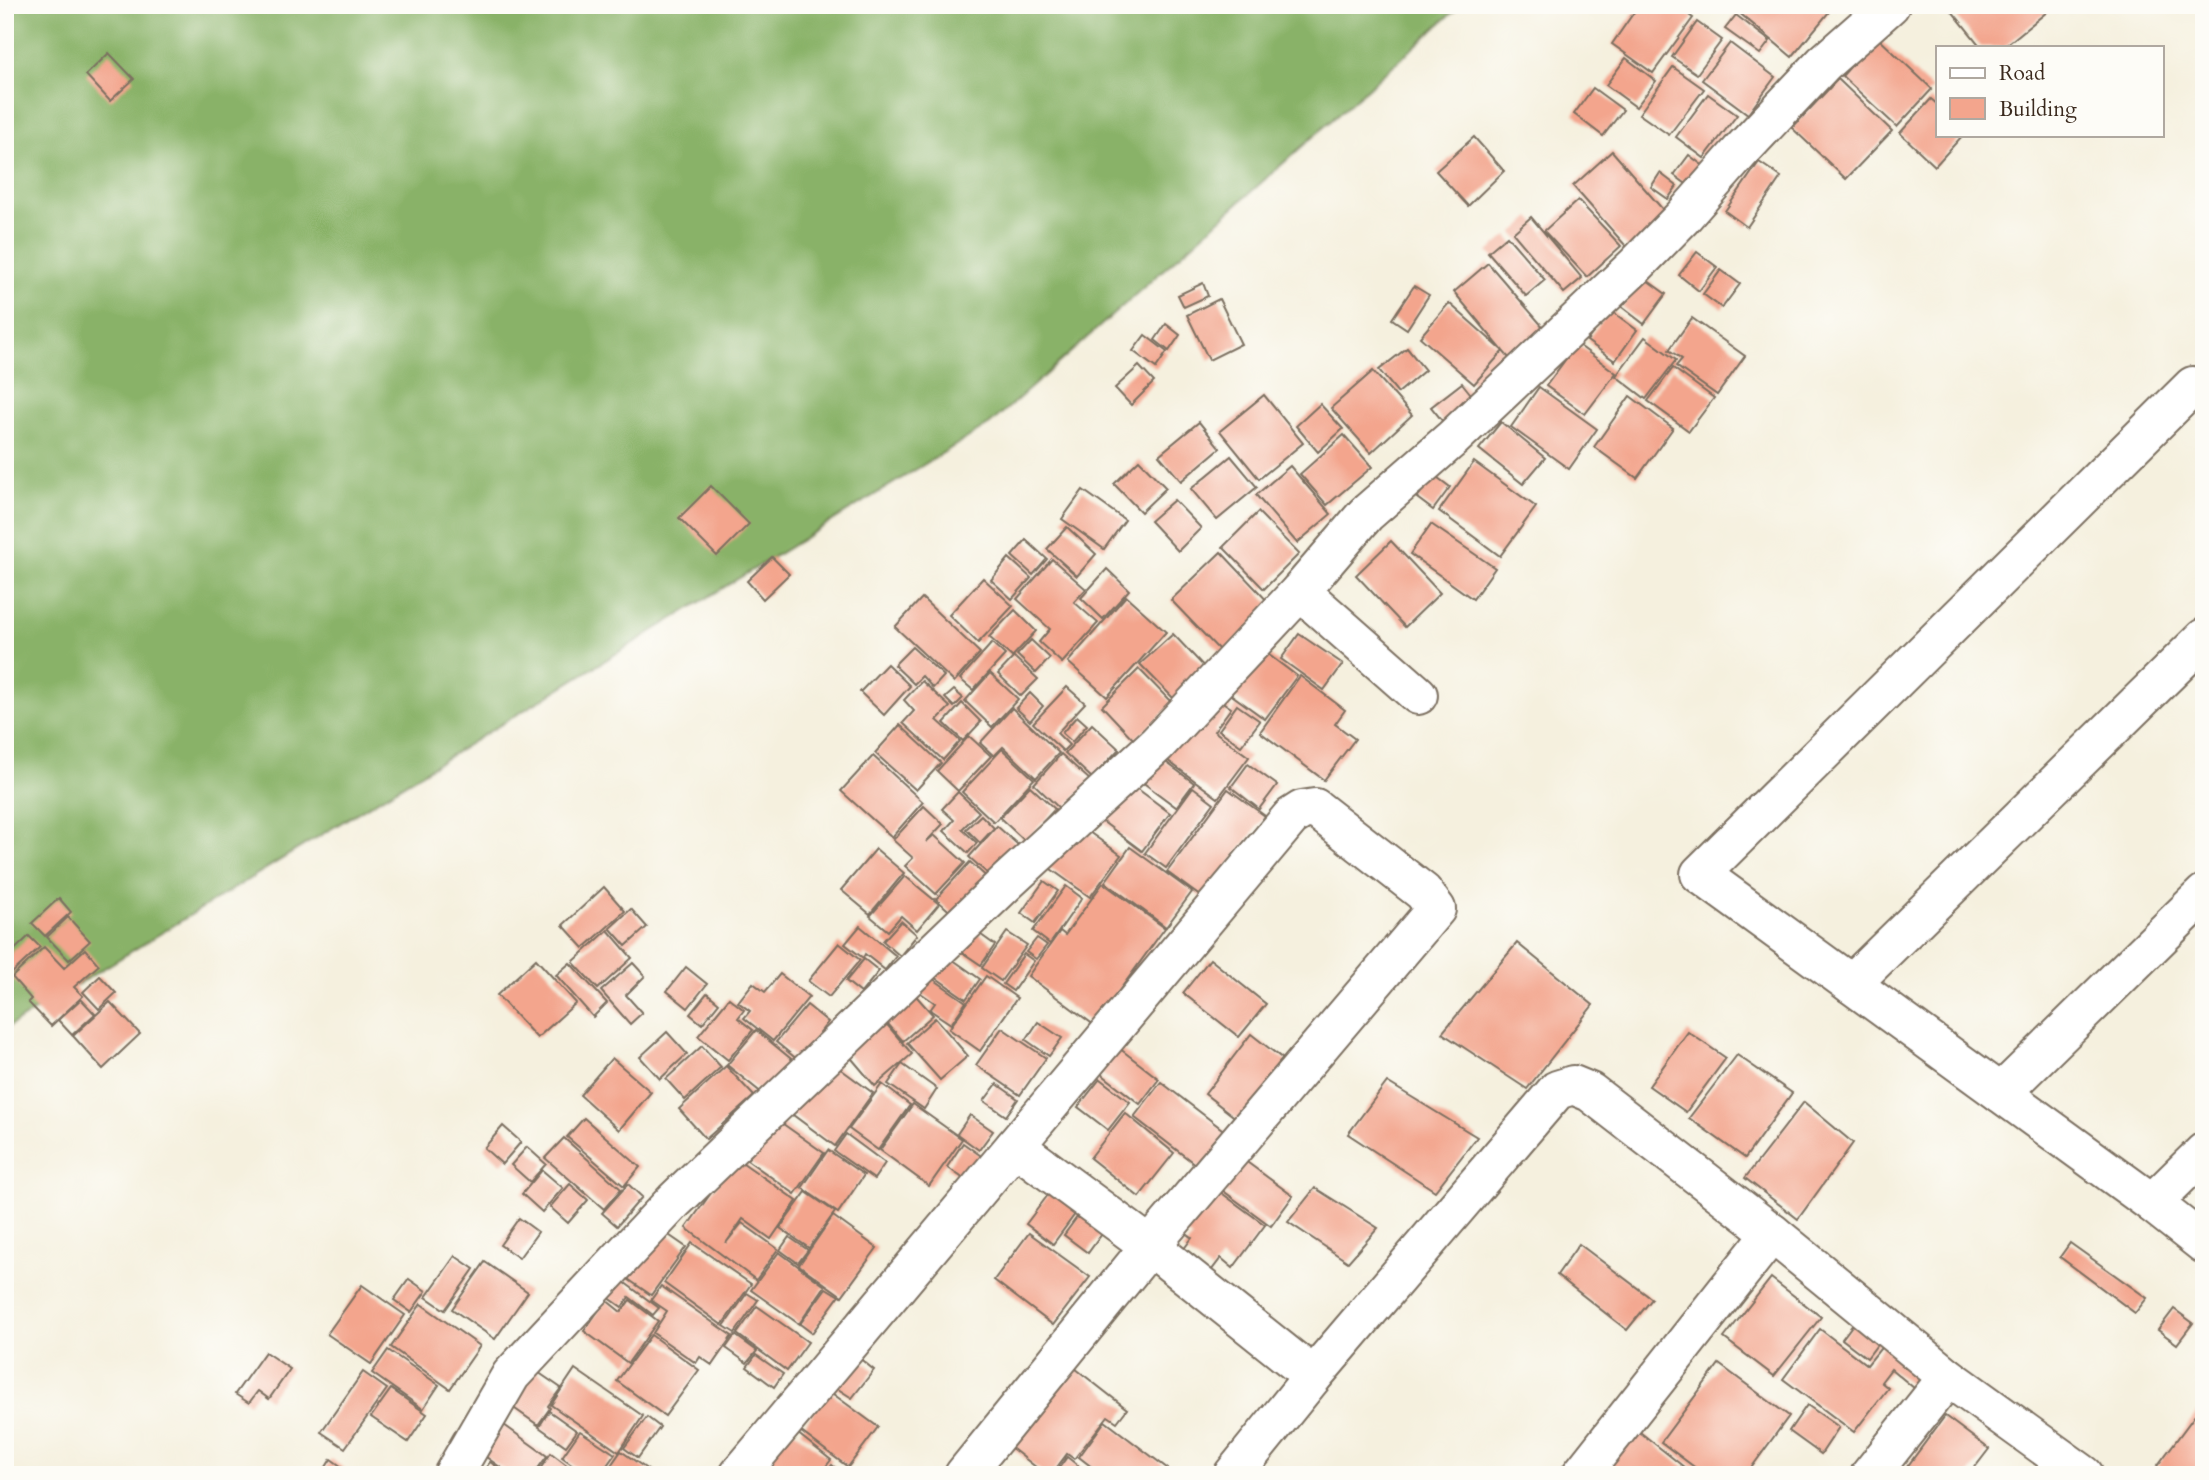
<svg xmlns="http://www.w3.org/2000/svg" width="2209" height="1480" viewBox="0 0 2209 1480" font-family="Cardo,serif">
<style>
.forest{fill:#89b268;stroke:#626e43;stroke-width:2}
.building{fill:#f3a58d}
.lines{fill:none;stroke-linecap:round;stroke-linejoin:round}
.minor-casing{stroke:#7c6f61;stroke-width:42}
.minor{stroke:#fff;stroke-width:38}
</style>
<rect width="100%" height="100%" fill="#fdfcf7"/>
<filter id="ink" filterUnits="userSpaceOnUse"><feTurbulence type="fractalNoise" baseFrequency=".0143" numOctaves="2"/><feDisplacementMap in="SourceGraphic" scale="14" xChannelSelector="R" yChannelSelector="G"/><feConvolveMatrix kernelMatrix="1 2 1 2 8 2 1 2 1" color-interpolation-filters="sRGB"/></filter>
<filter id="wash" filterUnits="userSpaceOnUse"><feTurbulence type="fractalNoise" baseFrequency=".00686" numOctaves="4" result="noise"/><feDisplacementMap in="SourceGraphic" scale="28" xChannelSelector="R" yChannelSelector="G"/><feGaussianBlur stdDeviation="1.57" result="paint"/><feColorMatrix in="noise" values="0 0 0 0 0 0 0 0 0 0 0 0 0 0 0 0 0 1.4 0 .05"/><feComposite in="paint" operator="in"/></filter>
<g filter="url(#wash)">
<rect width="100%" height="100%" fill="#f5f0de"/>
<polygon class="forest" points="5,5 1461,5 990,424 5,1029"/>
<g id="blocks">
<g class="building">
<polygon points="1639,5 1675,5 1693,18 1653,73 1612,44"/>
<polygon points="1740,5 1820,5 1829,12 1792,57 1736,10"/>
<polygon points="1947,5 2043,5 2048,11 2004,47 1981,47"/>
<polygon points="1736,15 1770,41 1760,54 1725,29"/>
<polygon points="1697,22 1722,40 1697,74 1672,57"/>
<polygon points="1877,37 1932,89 1897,127 1842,76"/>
<polygon points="1730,43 1775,77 1748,114 1702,80"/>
<polygon points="109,53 134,79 110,101 86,75"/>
<polygon points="1626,58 1656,81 1636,107 1606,85"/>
<polygon points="1673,67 1704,89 1669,135 1639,114"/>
<polygon points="1838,79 1892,131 1846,179 1792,128"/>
<polygon points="1593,88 1623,110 1603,136 1574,114"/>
<polygon points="1708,94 1737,115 1704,158 1676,137"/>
<polygon points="1931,99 1938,105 1938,135 1963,135 1935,166 1900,133"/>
<polygon points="1474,137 1504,171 1468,206 1436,171"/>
<polygon points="1612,151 1671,219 1632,253 1573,186"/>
<polygon points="1689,155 1710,171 1696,191 1674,175"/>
<polygon points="1759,162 1781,177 1747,227 1725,211"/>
<polygon points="1660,173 1677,186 1668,199 1651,187"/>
<polygon points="1578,200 1621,246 1587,277 1544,231"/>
<polygon points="1531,217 1582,278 1564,293 1513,233"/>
<polygon points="1507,236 1545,280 1526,296 1488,252"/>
<polygon points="1697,252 1717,267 1699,291 1679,275"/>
<polygon points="1488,263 1544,328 1509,358 1503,351 1474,384 1420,337 1449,303 1503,351 1454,292"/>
<polygon points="1721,270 1740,284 1722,308 1703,294"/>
<polygon points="1644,278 1666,294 1644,324 1622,307"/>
<polygon points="1203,283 1208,296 1184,307 1178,295"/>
<polygon points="1414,286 1429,295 1407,329 1392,319"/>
<polygon points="1219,299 1241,344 1209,360 1187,315"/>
<polygon points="1610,310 1637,330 1615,361 1587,341"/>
<polygon points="1692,318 1745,356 1717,395 1676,366 1682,359 1669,350"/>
<polygon points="1166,324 1180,335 1169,351 1155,340"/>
<polygon points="1145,335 1167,352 1156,368 1133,351"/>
<polygon points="1645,337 1676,360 1646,399 1616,376"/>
<polygon points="1577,344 1616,373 1585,414 1546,386"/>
<polygon points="1407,348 1425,370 1398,393 1379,370"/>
<polygon points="1139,366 1154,382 1131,405 1115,388"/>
<polygon points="1673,368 1714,398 1689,431 1648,401"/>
<polygon points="1373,371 1412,415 1371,453 1331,408"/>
<polygon points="1462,383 1478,403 1448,428 1431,407"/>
<polygon points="1539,387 1597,429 1569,469 1511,427"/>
<polygon points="1264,395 1303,443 1259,479 1220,431"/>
<polygon points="1630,396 1673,428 1637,478 1594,447"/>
<polygon points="1320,404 1343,429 1318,452 1296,426"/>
<polygon points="1199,422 1220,448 1181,481 1159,455"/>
<polygon points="1501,422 1545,458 1523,484 1479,449"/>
<polygon points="1344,435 1372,467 1327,505 1300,474"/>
<polygon points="1231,456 1257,487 1217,520 1191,489"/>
<polygon points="1139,460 1166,488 1141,512 1114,484"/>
<polygon points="1474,462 1536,507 1500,556 1439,511"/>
<polygon points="1290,466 1331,514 1297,543 1256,495"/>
<polygon points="1434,475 1450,487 1433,510 1417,498"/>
<polygon points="711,486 749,524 717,556 679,518"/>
<polygon points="1083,490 1125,520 1104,549 1062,519"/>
<polygon points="1174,500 1201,528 1178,551 1150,521"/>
<polygon points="1258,512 1299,554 1264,589 1223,547"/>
<polygon points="1431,524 1495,568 1473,599 1410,554"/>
<polygon points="1067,527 1096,554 1077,576 1047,549"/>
<polygon points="1026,540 1047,559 1033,575 1012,556"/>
<polygon points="1391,541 1440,593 1405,627 1356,575"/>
<polygon points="1221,552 1272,606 1222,653 1171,600"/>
<polygon points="772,557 789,574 763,599 747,581"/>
<polygon points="1009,558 1031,578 1012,599 991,580"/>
<polygon points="1052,559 1086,589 1074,602 1098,623 1062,663 1039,642 1050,629 1017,599"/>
<polygon points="1107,569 1129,590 1103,619 1081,598"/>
<polygon points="983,578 1013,606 978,643 949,615"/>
<polygon points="1126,596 1166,632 1107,697 1068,662"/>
<polygon points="922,598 980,653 954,682 895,627"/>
<polygon points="1015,610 1036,631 1012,657 989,637"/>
<polygon points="1173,634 1210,673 1178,703 1140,664"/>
<polygon points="1299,634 1343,664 1324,690 1281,659"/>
<polygon points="1031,640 1050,658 1036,673 1017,655"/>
<polygon points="992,643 1005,655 973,690 960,679"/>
<polygon points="912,647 944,676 933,688 922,676 914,684 894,665"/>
<polygon points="1261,649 1297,676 1265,719 1229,693"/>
<polygon points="1014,657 1038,679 1021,696 998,674"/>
<polygon points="887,664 910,686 884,715 860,692"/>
<polygon points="1139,669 1173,704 1134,740 1102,706"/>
<polygon points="990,673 1018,699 992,727 965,701"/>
<polygon points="1300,676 1345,710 1335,724 1355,739 1324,780 1260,732"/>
<polygon points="922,681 950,707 937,720 960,741 943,760 903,723 914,711 904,700"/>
<polygon points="1067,687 1085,703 1057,733 1069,745 1063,751 1033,723"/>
<polygon points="954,690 963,698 954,707 945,698"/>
<polygon points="1030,693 1043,706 1030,721 1016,708"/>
<polygon points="1210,693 1231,708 1214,731 1249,757 1218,798 1163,757"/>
<polygon points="962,703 981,722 963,741 944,723"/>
<polygon points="1237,705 1260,721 1241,746 1219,730"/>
<polygon points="1012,708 1059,753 1036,778 1003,747 994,756 980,743"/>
<polygon points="1077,716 1087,725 1072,742 1062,733"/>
<polygon points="1092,724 1119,749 1092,778 1065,753"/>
<polygon points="900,725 941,763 916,790 875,753"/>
<polygon points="969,736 991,756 958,791 937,771"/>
<polygon points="1002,749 1034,779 994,822 962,792"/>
<polygon points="1061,754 1091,781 1062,811 1034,784"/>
<polygon points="873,756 923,802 892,837 841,791"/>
<polygon points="1159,757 1194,783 1176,807 1141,781"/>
<polygon points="1248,764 1277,785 1259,809 1231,787"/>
<polygon points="1131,784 1170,813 1142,851 1102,821"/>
<polygon points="1030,786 1055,809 1025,841 1000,818"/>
<polygon points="1193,787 1214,803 1166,868 1145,853"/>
<polygon points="1228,789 1265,816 1204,899 1167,872"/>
<polygon points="958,792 979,812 962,829 977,843 968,853 944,831 954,820 942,809"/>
<polygon points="924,806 943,824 926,842 934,835 965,863 936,894 905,866 913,858 893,840"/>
<polygon points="981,815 994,828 980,843 966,829"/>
<polygon points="1075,822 1121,855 1090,897 1044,864"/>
<polygon points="997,826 1026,852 997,882 969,857"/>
<polygon points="1130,847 1192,892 1166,927 1105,882"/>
<polygon points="876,849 904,873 870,914 841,890"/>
<polygon points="970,862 990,880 956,917 936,899"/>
<polygon points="905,876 939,904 917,930 901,916 888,931 870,916"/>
<polygon points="1044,881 1058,891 1035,923 1021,913"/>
<polygon points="1103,883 1165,928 1094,1025 1028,976 1060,931 1065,935"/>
<polygon points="1066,886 1082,898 1050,944 1033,931"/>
<polygon points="604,887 625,911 584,948 563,925"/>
<polygon points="59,898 71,912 45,936 32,923"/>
<polygon points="631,909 647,927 626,946 610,928"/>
<polygon points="68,917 90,941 69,960 47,937"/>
<polygon points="901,921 917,935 900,956 883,941"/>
<polygon points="860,926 896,956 885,970 865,954 863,958 845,944"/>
<polygon points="970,927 995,945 981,965 956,948"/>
<polygon points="608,930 632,958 598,989 573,962"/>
<polygon points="1007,932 1027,945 1001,981 982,968"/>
<polygon points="29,936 40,947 11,974 5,967 5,959"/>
<polygon points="1037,938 1047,945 1036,959 1026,952"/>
<polygon points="839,943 860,960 829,997 808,981"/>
<polygon points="1517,943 1593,1005 1527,1089 1442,1033"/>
<polygon points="44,947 64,968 85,949 99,965 74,987 83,996 51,1026 28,1002 31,999 12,977"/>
<polygon points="942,952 980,979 966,999 928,972"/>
<polygon points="1024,954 1034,961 1013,991 1003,984"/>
<polygon points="536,959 576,1003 537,1038 497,995"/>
<polygon points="864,959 879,971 861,993 846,981"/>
<polygon points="1210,959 1266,1004 1239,1037 1183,993"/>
<polygon points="570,963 607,1003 593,1017 556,975"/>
<polygon points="633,963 645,976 626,995 642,1013 630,1024 601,991"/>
<polygon points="686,967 707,984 688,1008 667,991"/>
<polygon points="780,974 809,997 773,1041 744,1018 750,1011 738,1002 753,983 765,992"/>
<polygon points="926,974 966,1002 951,1024 930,1010 935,1003 915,989"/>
<polygon points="100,976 116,993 99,1009 83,992"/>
<polygon points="986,976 1017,998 980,1051 949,1029"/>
<polygon points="909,988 933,1015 903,1041 879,1014"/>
<polygon points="707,993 719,1003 702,1024 690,1014"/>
<polygon points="729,998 744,1010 738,1018 753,1030 728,1060 698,1036"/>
<polygon points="81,999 95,1014 72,1035 58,1020"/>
<polygon points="110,1002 140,1034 103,1069 73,1036"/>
<polygon points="807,1005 828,1022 798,1060 776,1042"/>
<polygon points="878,1014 912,1054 875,1086 841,1046"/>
<polygon points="935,1018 968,1056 940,1080 907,1043"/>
<polygon points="1038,1022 1062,1038 1049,1056 1026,1040"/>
<polygon points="1002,1028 1046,1058 1020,1095 976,1065"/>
<polygon points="756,1030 796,1063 768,1098 727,1065"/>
<polygon points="667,1032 687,1054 660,1079 640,1057"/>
<polygon points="1688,1032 1726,1058 1686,1112 1649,1086"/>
<polygon points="1251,1034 1288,1063 1241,1122 1205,1094"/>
<polygon points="702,1046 721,1067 685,1100 666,1079"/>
<polygon points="1119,1048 1159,1079 1140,1104 1099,1072"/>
<polygon points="1737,1055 1792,1093 1745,1158 1689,1118"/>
<polygon points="612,1058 651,1092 619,1130 580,1095"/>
<polygon points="827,1059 873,1093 835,1146 789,1112"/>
<polygon points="902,1064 937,1089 924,1109 888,1084"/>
<polygon points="726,1066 754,1096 706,1139 679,1109"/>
<polygon points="1100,1079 1130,1102 1108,1130 1078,1107"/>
<polygon points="1161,1082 1231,1136 1204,1171 1134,1117"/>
<polygon points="1387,1082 1477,1137 1435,1191 1348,1134"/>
<polygon points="882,1084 910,1105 878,1150 849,1129"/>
<polygon points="997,1084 1018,1099 1006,1116 984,1101"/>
<polygon points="1804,1102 1853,1143 1798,1219 1745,1178"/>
<polygon points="913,1104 962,1139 929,1186 880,1150"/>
<polygon points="1125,1113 1174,1153 1139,1197 1090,1158"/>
<polygon points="970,1115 993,1131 979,1150 957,1134"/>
<polygon points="584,1118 640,1167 624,1186 567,1137"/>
<polygon points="776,1119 824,1153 795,1194 747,1160"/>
<polygon points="503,1126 521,1142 502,1164 484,1148"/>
<polygon points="846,1134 885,1163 874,1179 834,1151"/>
<polygon points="564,1138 621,1189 604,1209 545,1158"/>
<polygon points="963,1143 984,1158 967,1181 947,1167"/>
<polygon points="527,1147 546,1164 530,1182 511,1165"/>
<polygon points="828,1150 864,1175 838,1213 802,1188"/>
<polygon points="1240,1157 1293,1196 1271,1226 1218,1187"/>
<polygon points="736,1158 797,1201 771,1239 743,1219 726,1243 742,1223 778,1249 756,1280 686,1228"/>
<polygon points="542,1170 563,1188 542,1212 522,1194"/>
<polygon points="1208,1183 1265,1225 1233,1268 1221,1258 1211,1271 1183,1250 1192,1238 1176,1226"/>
<polygon points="570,1184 588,1200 568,1223 550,1207"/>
<polygon points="628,1184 642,1197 617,1226 602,1213"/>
<polygon points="1054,1187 1081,1206 1053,1244 1026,1224"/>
<polygon points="1315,1188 1378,1228 1348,1262 1288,1222"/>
<polygon points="806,1192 835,1212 809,1248 780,1228"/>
<polygon points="1083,1209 1107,1227 1088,1253 1064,1235"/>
<polygon points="833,1216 877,1248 842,1296 799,1265"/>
<polygon points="519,1218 538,1232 519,1258 500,1245"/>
<polygon points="660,1229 686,1247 651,1295 625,1277"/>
<polygon points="1029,1233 1090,1277 1053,1325 994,1280"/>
<polygon points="789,1237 808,1250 798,1263 780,1250"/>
<polygon points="692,1243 751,1284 722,1325 664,1283"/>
<polygon points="2070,1243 2147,1298 2135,1313 2060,1257"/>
<polygon points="1579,1244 1652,1299 1627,1330 1557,1275"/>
<polygon points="779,1252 825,1286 799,1324 751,1290"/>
<polygon points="455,1256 474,1269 445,1310 426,1297"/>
<polygon points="485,1262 528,1292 495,1339 452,1309"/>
<polygon points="617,1277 659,1308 653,1315 629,1297 622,1307 605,1295"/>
<polygon points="1771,1278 1821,1317 1774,1376 1724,1338"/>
<polygon points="409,1279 426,1291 411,1312 394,1300"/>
<polygon points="362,1285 405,1315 371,1364 327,1334"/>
<polygon points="661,1286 732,1336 712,1365 700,1357 696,1363 653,1333 667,1311 651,1300"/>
<polygon points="826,1288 839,1296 812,1333 800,1324"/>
<polygon points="747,1293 758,1300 735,1333 724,1326"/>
<polygon points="606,1300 621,1312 630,1300 658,1321 628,1363 584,1331"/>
<polygon points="421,1304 480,1346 450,1389 391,1347"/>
<polygon points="757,1306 808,1342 787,1371 737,1334"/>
<polygon points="2174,1309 2193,1323 2177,1344 2158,1330"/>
<polygon points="1854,1323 1879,1342 1867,1358 1842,1339"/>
<polygon points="1820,1329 1867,1365 1884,1344 1925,1374 1914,1388 1891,1369 1881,1382 1888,1388 1854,1432 1783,1379"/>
<polygon points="651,1335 699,1370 665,1416 617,1381"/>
<polygon points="735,1335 757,1351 747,1363 726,1348"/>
<polygon points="388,1350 439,1385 423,1409 372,1373"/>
<polygon points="265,1352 290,1369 269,1399 258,1391 249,1403 235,1394"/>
<polygon points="756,1355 783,1374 774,1387 747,1367"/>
<polygon points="858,1357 874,1370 852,1398 835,1387"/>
<polygon points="1719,1364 1789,1416 1746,1475 1705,1475 1661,1442"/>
<polygon points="1071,1365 1127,1409 1117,1422 1108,1416 1074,1459 1067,1454 1051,1475 1046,1475 1009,1446"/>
<polygon points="532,1368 561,1388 548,1406 550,1408 538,1425 508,1404"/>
<polygon points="575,1369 643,1416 619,1452 551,1405"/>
<polygon points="363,1372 387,1389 345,1448 321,1432"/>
<polygon points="391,1389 427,1414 408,1442 371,1417"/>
<polygon points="829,1391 878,1427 848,1467 800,1431"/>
<polygon points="2204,1403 2204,1475 2164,1475 2155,1469"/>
<polygon points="1807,1405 1839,1427 1821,1454 1789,1431"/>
<polygon points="549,1411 577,1431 566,1446 539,1427"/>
<polygon points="1945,1416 1989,1449 1969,1475 1901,1475"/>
<polygon points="647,1417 660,1427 638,1458 624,1448"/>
<polygon points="1105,1421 1176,1475 1102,1475 1079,1457"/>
<polygon points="504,1425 547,1456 533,1475 511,1475 482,1454"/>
<polygon points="787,1425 831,1460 819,1475 769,1475 756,1464"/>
<polygon points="1636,1429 1694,1475 1600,1475"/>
<polygon points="580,1431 615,1454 600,1475 587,1475 562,1457"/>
<polygon points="621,1451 655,1475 612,1475 607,1471"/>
<polygon points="551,1453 580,1475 536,1475"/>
<polygon points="1067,1457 1090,1475 1054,1475"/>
<polygon points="331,1459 353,1475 321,1475"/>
<polygon points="490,1462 508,1475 481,1475"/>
<polygon points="832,1465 845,1475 824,1475"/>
</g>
</g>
</g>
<g filter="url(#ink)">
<use href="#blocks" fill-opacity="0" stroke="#7c6f61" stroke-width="2"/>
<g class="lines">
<g class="minor-casing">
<g id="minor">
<polyline points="2193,386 1700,874 2152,1203 2204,1244"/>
<polyline points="1300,591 1418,695"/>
<polyline points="1851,984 2204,638"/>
<polyline points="2001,1093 2204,894"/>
<polyline points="1015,1146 1150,1246 1313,1376"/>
<polyline points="2152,1203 2204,1152"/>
<polyline points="453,1475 511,1375 674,1201 1008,881 1157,744 1300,591 1366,514 1453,438 1636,265 1682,218 1740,152 1824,63 1890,5"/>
<polyline points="739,1475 1291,817 1302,810 1315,808 1423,892 1436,909 1150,1246 964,1475"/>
<polyline points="1233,1475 1313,1376 1557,1090 1573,1085 1590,1092 1772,1233 1948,1377 2084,1475"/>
<polyline points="1581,1475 1772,1233"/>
<polyline points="1870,1475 1948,1377"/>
</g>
</g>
<use href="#minor" class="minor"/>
</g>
</g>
<rect width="2209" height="1480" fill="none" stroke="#fdfcf7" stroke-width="28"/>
<rect x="1936" y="46" width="228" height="91" fill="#fdfcf7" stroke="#afa8a0" stroke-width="2"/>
<rect x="1950" y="68" width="35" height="10" fill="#ffffff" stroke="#afa8a0" stroke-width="2"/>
<text x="1999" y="80" font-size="21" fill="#3b2a1e">Road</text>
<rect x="1950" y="98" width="35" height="21" fill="#f3a58d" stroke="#afa8a0" stroke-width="2"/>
<text x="1999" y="116" font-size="21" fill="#3b2a1e">Building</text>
</svg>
